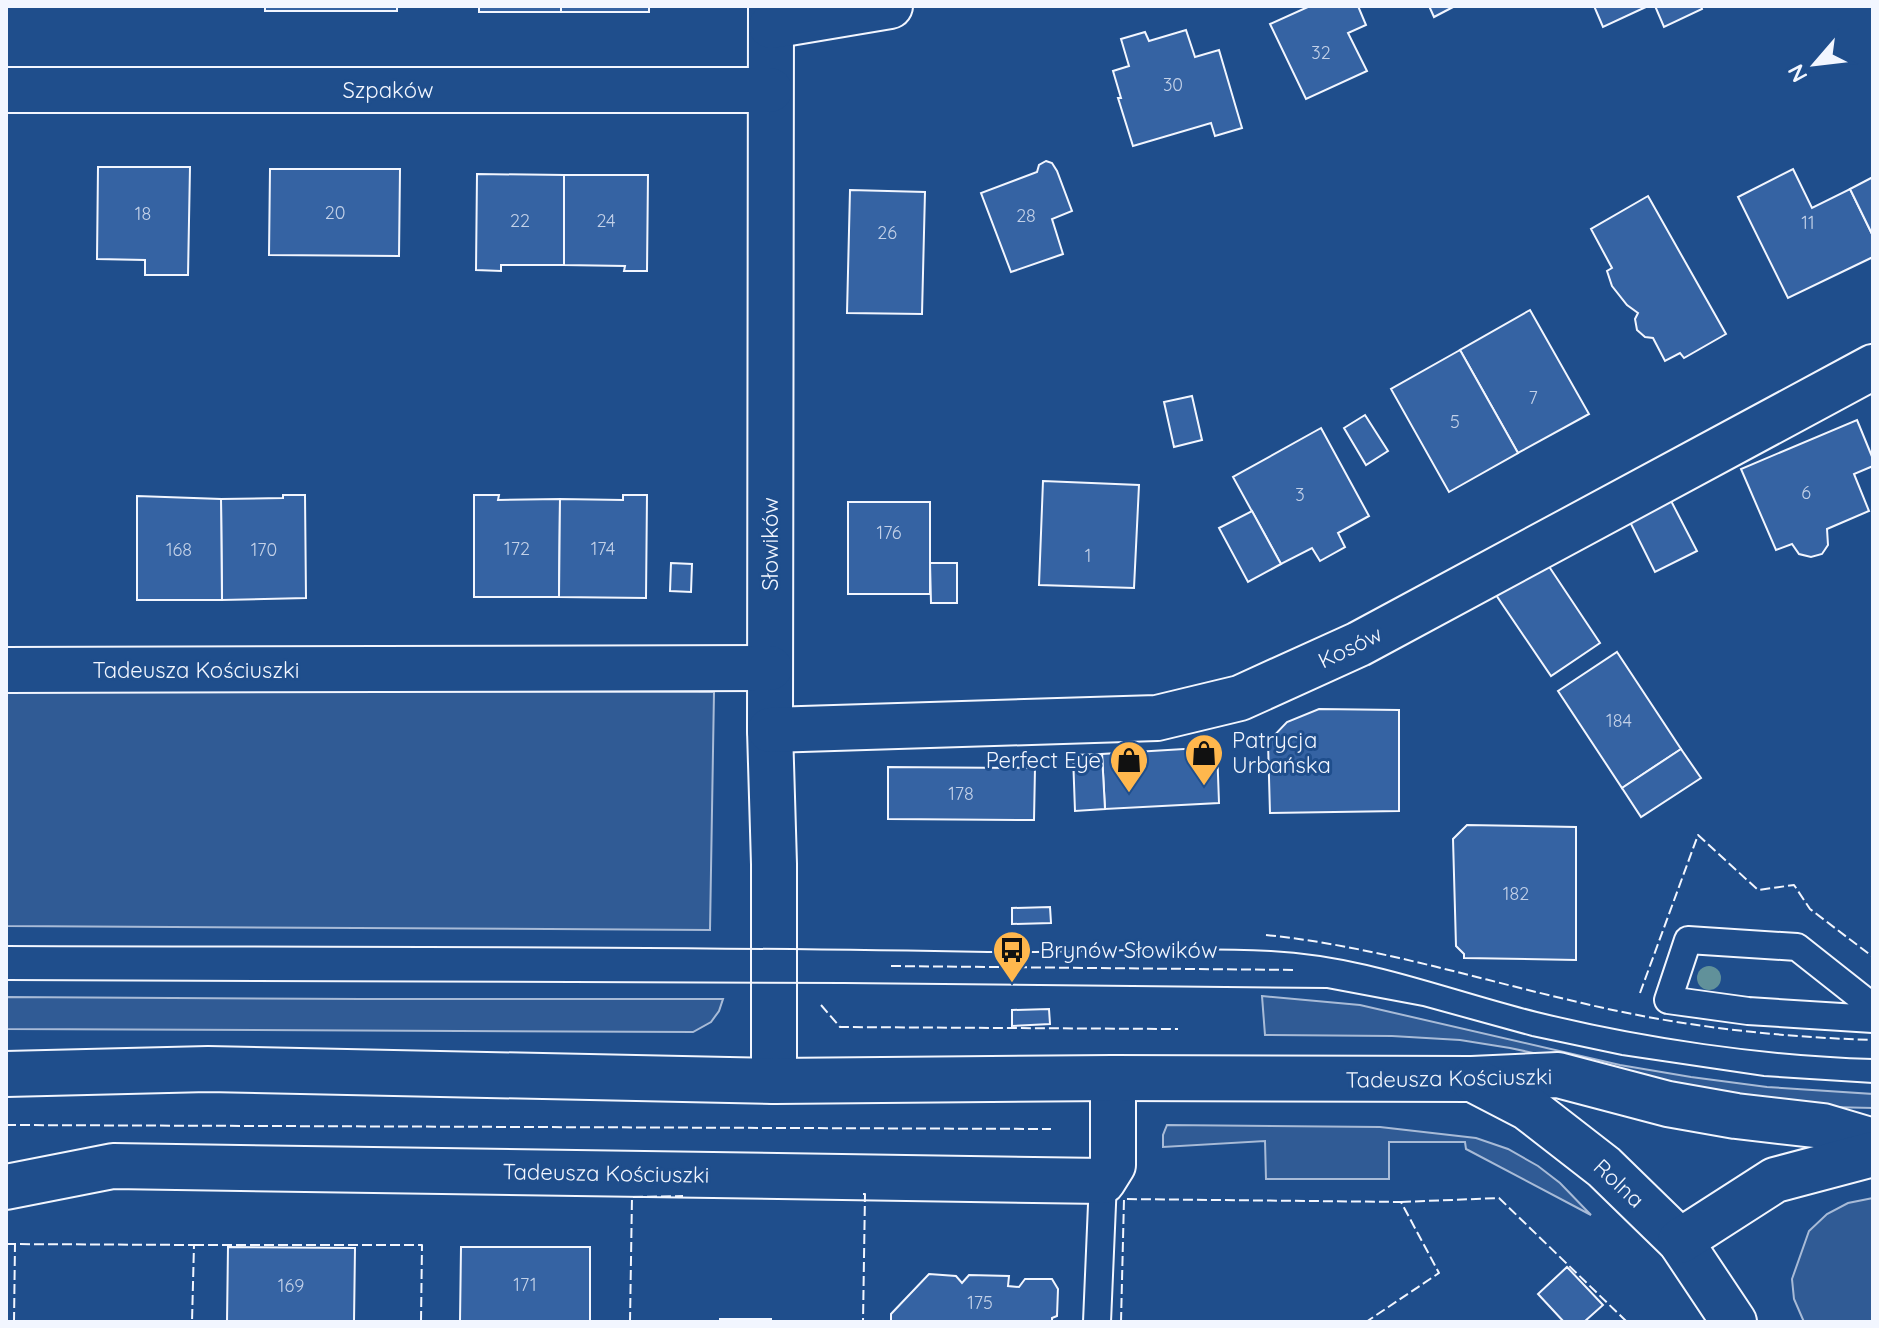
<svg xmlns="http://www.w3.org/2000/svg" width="1879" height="1328" viewBox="0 0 1879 1328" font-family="Quicksand,sans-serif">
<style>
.built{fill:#305b95;stroke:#a8bbd7;stroke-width:2}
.building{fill:#3563a3;stroke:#f2f6ff;stroke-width:2}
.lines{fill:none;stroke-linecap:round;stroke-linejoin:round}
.lane-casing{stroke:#f2f6ff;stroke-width:30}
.street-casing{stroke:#f2f6ff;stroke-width:48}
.secondary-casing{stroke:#f2f6ff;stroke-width:48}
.lane{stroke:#1f4e8c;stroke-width:26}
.street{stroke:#1f4e8c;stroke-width:44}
.secondary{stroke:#1f4e8c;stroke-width:44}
.tram{stroke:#f2f6ff;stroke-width:2}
.fence{stroke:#f2f6ff;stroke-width:2;stroke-dasharray:10 4;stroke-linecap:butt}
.tree{fill:#61919a}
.labels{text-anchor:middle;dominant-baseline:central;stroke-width:6;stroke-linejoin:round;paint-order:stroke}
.number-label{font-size:18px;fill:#c3d1e8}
.street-label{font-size:22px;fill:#f2f6ff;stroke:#1f4e8c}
.poi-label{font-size:22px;fill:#f2f6ff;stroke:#1f4e8c;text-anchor:start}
</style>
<rect width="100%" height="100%" fill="#1f4e8c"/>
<g class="built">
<polygon points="6,690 714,692 710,930 6,926"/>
<polygon points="1262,996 1360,1005 1620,1065 1691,1077 1767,1087 1873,1094 1873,1108 1784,1106 1510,1048 1460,1040 1392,1036 1265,1035"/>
<polygon points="6,997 362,999 723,999 719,1011 711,1022 693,1032 6,1029"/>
<polygon points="1167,1125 1380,1127 1476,1138 1508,1149 1538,1166 1560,1183 1591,1215 1466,1149 1465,1142 1389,1142 1389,1179 1266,1179 1265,1141 1163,1147 1163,1135"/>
<polygon points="1873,1198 1873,1322 1804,1322 1794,1299 1792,1279 1809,1231 1827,1214 1848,1203"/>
</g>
<g class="building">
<rect x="265" y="6" width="132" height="5"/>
<rect x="479" y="6" width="82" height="6"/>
<rect x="561" y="6" width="88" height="6"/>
<polygon points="1310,6 1358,6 1366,25 1348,33 1367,71 1306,99 1270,24"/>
<polygon points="1429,6 1455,6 1434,17"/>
<polygon points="1594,6 1648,6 1603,27"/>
<polygon points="1655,6 1701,6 1702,9 1664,27"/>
<polygon points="1186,30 1195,57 1219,50 1242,128 1215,136 1211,123 1133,146 1118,98 1121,98 1113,71 1129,66 1121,39 1145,32 1149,41"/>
<polygon points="1046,161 1052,163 1057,171 1072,211 1052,219 1063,254 1011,272 981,193 1037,172 1039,165"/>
<polygon points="98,167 190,167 188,275 145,275 145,260 97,259"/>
<polygon points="270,169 400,169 399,256 269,255"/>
<polygon points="1793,169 1812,208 1850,189 1873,236 1873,257 1788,298 1738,197"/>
<polygon points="477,174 564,175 564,265 501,265 501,271 476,270"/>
<polygon points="564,175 648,175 647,271 624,271 625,266 564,265"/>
<polygon points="1873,177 1873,236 1850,189"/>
<polygon points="850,190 925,192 922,314 847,313"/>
<polygon points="1648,196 1726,334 1684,358 1680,353 1665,361 1653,338 1645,337 1637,330 1635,319 1638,313 1627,305 1612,286 1607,271 1612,268 1591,229"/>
<polygon points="1530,310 1589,414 1518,453 1460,350"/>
<polygon points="1460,350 1518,453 1449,492 1391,389"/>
<polygon points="1192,396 1202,440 1174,447 1164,402"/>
<polygon points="1365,415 1388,451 1366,465 1344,428"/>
<polygon points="1857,420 1873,459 1873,466 1854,474 1869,511 1827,529 1828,545 1822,554 1811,557 1799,554 1792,544 1776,550 1741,469"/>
<polygon points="1321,428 1369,516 1338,533 1345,547 1320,561 1312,548 1281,564 1233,477"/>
<polygon points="1043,481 1139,485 1134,588 1039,585"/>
<polygon points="283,495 305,495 306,598 222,600 221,499 283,498"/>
<polygon points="474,495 499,495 498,500 560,499 559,597 474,597"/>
<polygon points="623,495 647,495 646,598 559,597 560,499 623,500"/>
<polygon points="137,496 221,499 222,600 137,600"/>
<polygon points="1669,497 1697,551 1655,572 1628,518"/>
<rect x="848" y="502" width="82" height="92"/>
<polygon points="1252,511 1281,564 1248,582 1219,528"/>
<polygon points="1544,559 1600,643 1551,676 1494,592"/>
<polygon points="671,563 692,564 691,592 670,591"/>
<polygon points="930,563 957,563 957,603 931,603"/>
<polygon points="1617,652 1681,749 1622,788 1558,691"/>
<polygon points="1319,709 1399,710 1399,811 1270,813 1268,742 1287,722"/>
<polygon points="1217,747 1219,803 1105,809 1102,754"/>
<polygon points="1681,749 1701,778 1641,817 1622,788"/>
<polygon points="1102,754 1105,809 1075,811 1073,755"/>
<polygon points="888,767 1035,768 1034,820 888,819"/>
<polygon points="1467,825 1576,827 1576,960 1464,958 1464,954 1456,946 1453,839"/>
<polygon points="1050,907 1051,923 1012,924 1012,908"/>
<polygon points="1049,1009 1050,1024 1012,1026 1012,1010"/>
<polygon points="228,1247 355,1248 354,1322 227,1322"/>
<polygon points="461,1247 590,1247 590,1322 460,1322"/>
<polygon points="1567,1267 1603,1305 1584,1322 1564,1322 1538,1294"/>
<polygon points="929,1274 956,1276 962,1283 969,1275 1009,1276 1008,1286 1019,1287 1025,1279 1052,1279 1058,1289 1057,1316 1052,1318 1052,1322 891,1322 891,1314"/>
<polygon points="720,1319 771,1319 771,1321 799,1322 720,1322"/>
</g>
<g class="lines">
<g class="lane-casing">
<g id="lane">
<polyline points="1873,1007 1797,947 1688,940 1668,1000 1748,1011 1873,1019"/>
<polyline points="1097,1322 1103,1181"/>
</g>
</g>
<g class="street-casing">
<g id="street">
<polyline points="771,6 770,730 774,864 774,1081"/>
<polyline points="771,26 890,6"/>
<polyline points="6,90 770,90"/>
<polyline points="6,670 770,668"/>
<polyline points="770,730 1157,718 1240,698 1359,644 1873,367"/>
<polyline points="6,1187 113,1166 1103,1181 1113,1165 1113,1078"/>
</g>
</g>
<g class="secondary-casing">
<g id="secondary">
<polyline points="6,1074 208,1069 774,1081 1113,1078 1472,1079 1558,1075 1668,1104 1736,1116 1823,1126 1873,1141"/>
<polyline points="1474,1080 1528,1108 1604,1167 1680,1241 1734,1322"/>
<polyline points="1680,1241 1775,1180 1873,1154"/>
</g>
</g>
<use href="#lane" class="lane"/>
<use href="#street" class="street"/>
<use href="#secondary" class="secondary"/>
<g class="tram">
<path d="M6 946C333 947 660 946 988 952 1082 953 1177 946 1271 951 1367 956 1445 989 1537 1012 1643 1038 1764 1056 1873 1059"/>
<polyline points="6,980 844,983 1327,988 1423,1006 1532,1036 1622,1055 1764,1076 1873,1083"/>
</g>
<g class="fence">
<path d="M1266 935C1374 946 1477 979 1582 1003 1677 1026 1776 1037 1873 1040"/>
<polyline points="891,966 1296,970"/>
<polyline points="1640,993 1698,835 1758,890 1794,885 1810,909 1873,957"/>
<polyline points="821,1005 840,1027 1178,1029"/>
<polyline points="6,1125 1051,1129"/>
<polyline points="863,1194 865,1194 863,1322"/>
<polyline points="1401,1202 1499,1198 1627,1322"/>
<polyline points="6,1244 194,1245 192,1322"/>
<polyline points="194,1245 422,1245 421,1322"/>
<polyline points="14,1322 15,1244"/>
<polyline points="630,1322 632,1197 683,1196"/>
<polyline points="1121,1322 1124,1199 1401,1202 1439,1273 1366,1322"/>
</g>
</g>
<circle class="tree" cx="1709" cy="978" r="12"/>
<defs>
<g id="shop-pin" transform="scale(2)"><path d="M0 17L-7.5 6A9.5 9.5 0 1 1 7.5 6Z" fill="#ffb74d" stroke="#1f4e8c"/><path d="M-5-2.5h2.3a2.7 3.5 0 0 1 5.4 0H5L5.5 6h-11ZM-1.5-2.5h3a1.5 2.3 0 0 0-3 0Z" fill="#111"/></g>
<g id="bus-pin" transform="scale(2)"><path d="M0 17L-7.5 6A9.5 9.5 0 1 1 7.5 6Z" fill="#ffb74d" stroke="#1f4e8c"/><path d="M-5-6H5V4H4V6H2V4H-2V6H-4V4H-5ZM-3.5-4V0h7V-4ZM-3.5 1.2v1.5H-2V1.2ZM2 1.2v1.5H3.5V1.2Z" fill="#111"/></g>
</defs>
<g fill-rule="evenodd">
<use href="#shop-pin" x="1204" y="753"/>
<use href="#shop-pin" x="1129" y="760"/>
<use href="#bus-pin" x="1012" y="950"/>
</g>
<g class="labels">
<g class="number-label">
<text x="1321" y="52">32</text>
<text x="1173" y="84">30</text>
<text x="335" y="212">20</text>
<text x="143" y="213">18</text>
<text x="1026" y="215">28</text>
<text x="520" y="220">22</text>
<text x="606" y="220">24</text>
<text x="1808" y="222">11</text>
<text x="887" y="232">26</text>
<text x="1533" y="397">7</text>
<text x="1455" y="421">5</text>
<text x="1806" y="492">6</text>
<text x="1300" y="494">3</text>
<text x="889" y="532">176</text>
<text x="517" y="548">172</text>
<text x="603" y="548">174</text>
<text x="179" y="549">168</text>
<text x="264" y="549">170</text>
<text x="1088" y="555">1</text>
<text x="1619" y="720">184</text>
<text x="961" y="793">178</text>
<text x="1516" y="893">182</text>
<text x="525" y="1284">171</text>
<text x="291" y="1285">169</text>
<text x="980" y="1302">175</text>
</g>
<g class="street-label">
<text x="388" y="90">Szpaków</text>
<text transform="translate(770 544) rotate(-90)">Słowików</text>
<text transform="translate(1350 647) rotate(-26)">Kosów</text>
<text x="196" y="670">Tadeusza Kościuszki</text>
<text transform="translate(1449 1078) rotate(-1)">Tadeusza Kościuszki</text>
<text transform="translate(606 1173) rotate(1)">Tadeusza Kościuszki</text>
<text transform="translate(1619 1183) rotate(43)">Rolna</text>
</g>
<g class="poi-label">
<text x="1232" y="740">Patrycja<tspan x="1232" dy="25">Urbańska</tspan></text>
<text x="1101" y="760" text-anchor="end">Perfect Eye</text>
<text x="1040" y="950">Brynów Słowików</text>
</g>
</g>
<rect width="1879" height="1328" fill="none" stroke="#f2f6ff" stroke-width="16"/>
<g transform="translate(1815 64) rotate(242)" stroke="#1f4e8c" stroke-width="6" paint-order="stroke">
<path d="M0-6L14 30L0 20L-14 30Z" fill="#f2f6ff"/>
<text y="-12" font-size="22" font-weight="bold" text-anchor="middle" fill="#f2f6ff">N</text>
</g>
</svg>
